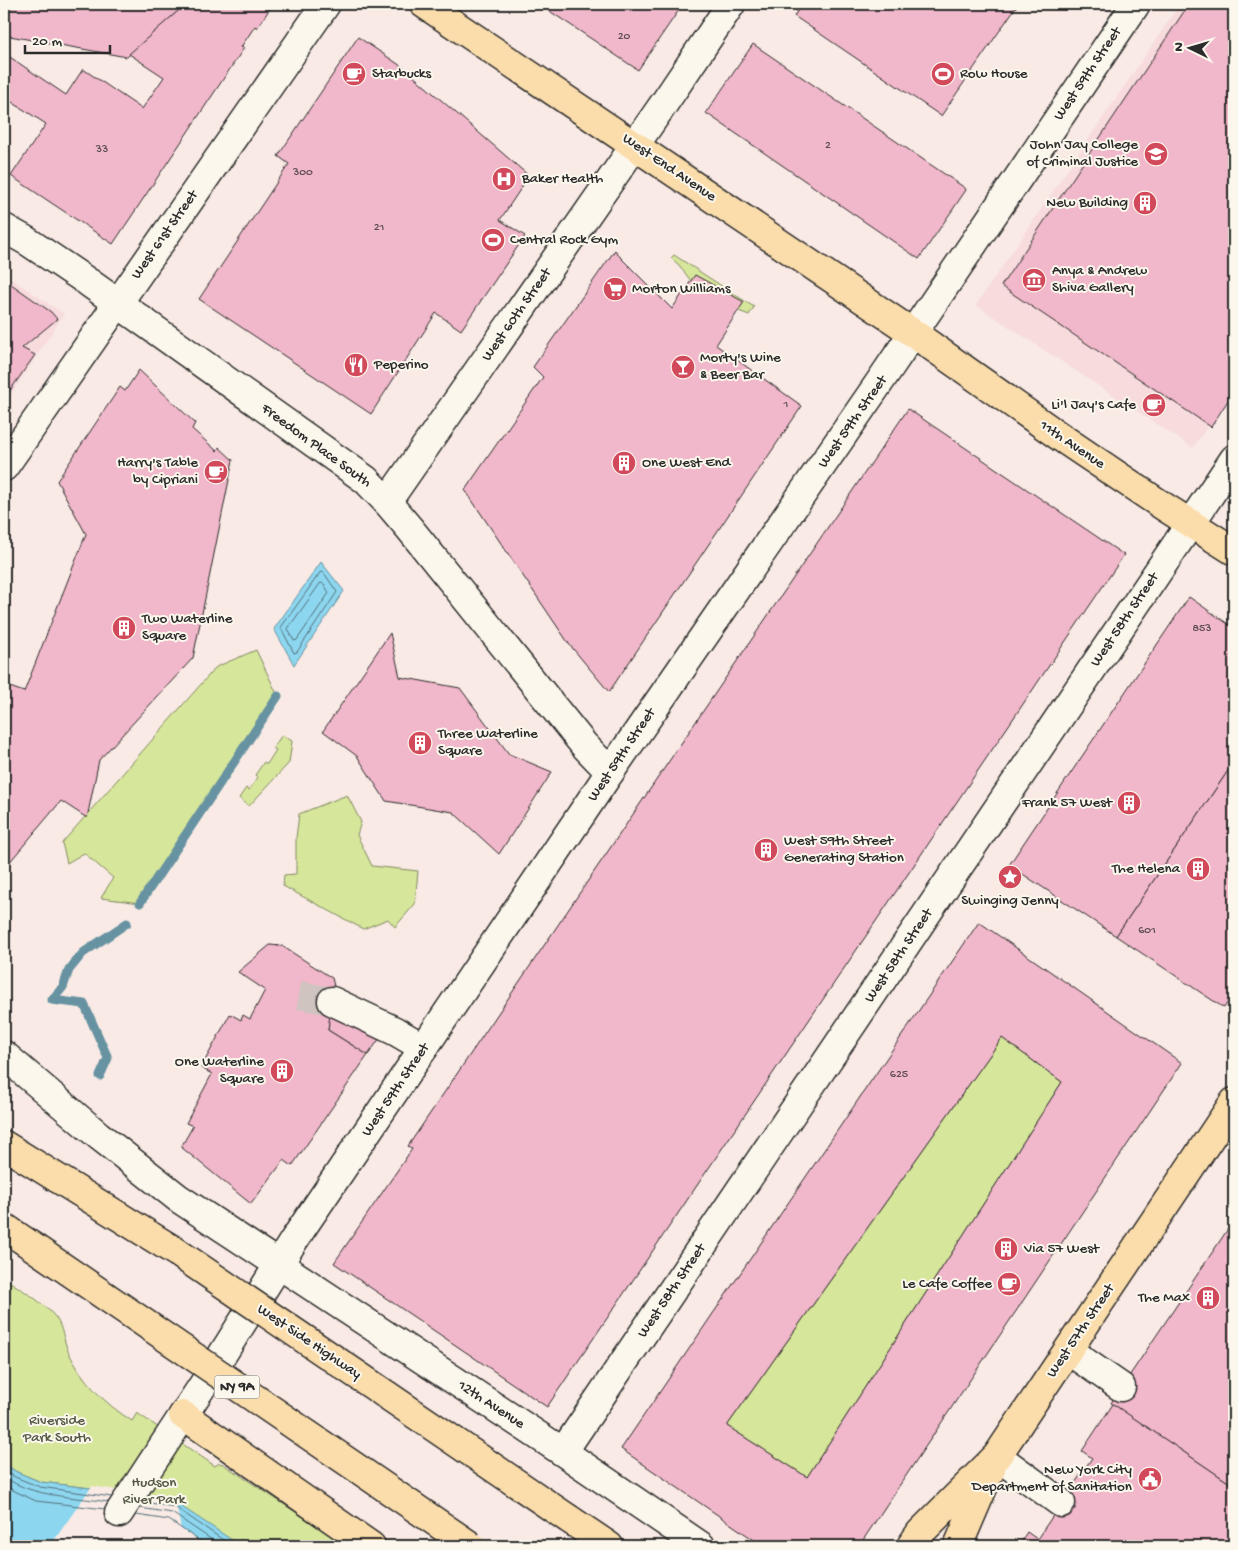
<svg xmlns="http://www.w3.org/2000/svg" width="1238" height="1550" viewBox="0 0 1238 1550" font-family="'Gochi Hand',sans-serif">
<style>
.built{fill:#f7dbdd}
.green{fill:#d6e69a;stroke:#808862}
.water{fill:#8dd6ef;stroke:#6692a1}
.pier{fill:#f9eae5}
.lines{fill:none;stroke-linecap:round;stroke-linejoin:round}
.shore{stroke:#526f79;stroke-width:1}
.stream{stroke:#6692a1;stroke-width:9}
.building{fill:#f1b7ca;stroke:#2b2b2b;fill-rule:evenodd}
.minor-tunnel{stroke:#d0c4c0;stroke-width:28;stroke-dasharray:28 14;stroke-linecap:butt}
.minor-casing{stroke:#2b2b2b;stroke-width:31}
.major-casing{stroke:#2b2b2b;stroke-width:31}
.highway-casing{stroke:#2b2b2b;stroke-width:31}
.minor{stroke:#fbf7ec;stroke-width:28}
.major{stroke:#fbddab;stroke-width:28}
.highway{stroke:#fbddab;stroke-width:28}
.highway-bridge-casing{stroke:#2b2b2b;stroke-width:31;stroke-linecap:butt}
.highway-bridge{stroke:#fbddab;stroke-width:28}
.labels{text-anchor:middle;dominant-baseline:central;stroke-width:4;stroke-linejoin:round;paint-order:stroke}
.number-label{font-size:12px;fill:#5c4e53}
.shield{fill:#fbf7ec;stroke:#696865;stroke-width:1}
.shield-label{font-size:14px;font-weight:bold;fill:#2b2b2b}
.poi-label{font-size:15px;fill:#2b2b2b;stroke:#fbf7ec;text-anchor:start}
.street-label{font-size:15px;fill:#2b2b2b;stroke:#fbf7ec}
.park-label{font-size:15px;fill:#565a47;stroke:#fbf7ec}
</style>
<rect width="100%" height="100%" fill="#f9eae5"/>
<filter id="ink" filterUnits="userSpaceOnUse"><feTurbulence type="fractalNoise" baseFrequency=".02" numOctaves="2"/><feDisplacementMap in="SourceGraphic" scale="10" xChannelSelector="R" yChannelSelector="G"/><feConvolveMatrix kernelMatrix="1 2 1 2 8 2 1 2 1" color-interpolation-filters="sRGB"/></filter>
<g filter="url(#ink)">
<g class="built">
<polygon points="1180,4 1234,4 1234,387 1193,448 976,305"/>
<polygon points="4,274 64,314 4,405"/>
</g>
<g class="green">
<polygon points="674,255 754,307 749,315 703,297 679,265 671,258"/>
<polygon points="256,650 278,696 140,903 101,898 113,878 84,853 67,863 62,843 216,667"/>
<polygon points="282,735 292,741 289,763 249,806 239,798 246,788 249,790 258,777 255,775 264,762 267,764 276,750 273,748"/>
<polygon points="347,795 361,822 357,835 372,866 418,871 415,904 395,927 388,919 363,929 283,886 284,875 296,874 296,838 299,814"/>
<polygon points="1002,1038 1062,1082 807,1477 727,1426"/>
<path d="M4 1278C19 1288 45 1303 56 1318 62 1326 64 1341 68 1351 82 1381 104 1403 132 1421L137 1413 215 1466 219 1463 223 1464 347 1546H50L90 1488 41 1482 17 1472 4 1464Z"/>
</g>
<g class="water">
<polygon points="321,562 344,591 294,665 274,629"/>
<polygon points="4,1464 17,1472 41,1482 90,1488 176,1503 241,1546 4,1546"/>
</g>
<polygon class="pier" points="92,1486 178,1500 176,1503 181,1529 201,1542 202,1546 50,1546"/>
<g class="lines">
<g class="shore">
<polygon points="321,572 324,573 337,592 297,652 294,653 281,628"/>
<polygon points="321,583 324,584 329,593 297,640 294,641 288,629"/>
<polyline points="4,1470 15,1477 40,1487 112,1497"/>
<path d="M4 1477C35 1498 72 1496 108 1502"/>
<polyline points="4,1486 36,1501 105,1509"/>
<polyline points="144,1502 175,1507 232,1546"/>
<polyline points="140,1508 172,1513 221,1546"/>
<polyline points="136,1515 169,1520 207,1546"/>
</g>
<g class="stream">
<polyline points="140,903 278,696"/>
<polyline points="100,1076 108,1058 84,1004 52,1000 63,987 69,970 83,953 127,923"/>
</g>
</g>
<g class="building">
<polygon points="4,4 186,4 127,57 4,35"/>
<polygon points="186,4 273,4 257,28 255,26 241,47 244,48 113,244 11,176 46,124 4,97 4,53 66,95 83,69 142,109 164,77 129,54"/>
<polygon points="539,4 683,4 638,70"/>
<polygon points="802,4 1018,4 941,116 794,16"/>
<polygon points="1189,4 1234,4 1234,391 1211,427 1001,286"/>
<polygon points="358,37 404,68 529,176 500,220 525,236 461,330 436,313 371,414 199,299 289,164 278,156"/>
<polygon points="753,44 965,188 966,190 919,259 706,113"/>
<polygon points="615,250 621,258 672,309 695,275 744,302 716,345 802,406 609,692 569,644 465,490 543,377 533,367"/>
<polygon points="4,279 51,312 57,319 22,348 35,355 4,399"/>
<polygon points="139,370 195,423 192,429 217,451 219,447 233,460 193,658 99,760 87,818 61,801 8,864 4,862 4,685 24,692 86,534 57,481 120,387 125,391"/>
<polygon points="908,409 1124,555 547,1407 334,1263 412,1149 408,1146"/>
<polygon points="1189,597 1234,628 1234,762 1116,936 1009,865"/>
<polygon points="390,633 400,677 460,688 509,754 552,772 499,854 453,812 386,801 357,756 323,731"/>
<polygon points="1234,762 1234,993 1224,1008 1116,936"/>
<path d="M979 922 1182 1063 859 1546H763L621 1449ZM1002 1038 1062 1082 807 1477 727 1426Z"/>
<polygon points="270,945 282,946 332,978 334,986 328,1030 368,1055 292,1166 284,1160 251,1204 181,1147 193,1126 186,1123 212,1074 201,1068 230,1014 241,1020 243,1015 250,1019 265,990 238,972"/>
<polygon points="330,1015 380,1038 368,1055 328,1030"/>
<polygon points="1234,1220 1234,1486 1111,1403"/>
<polygon points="1113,1404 1234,1486 1234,1546 1018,1546 1027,1532 1037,1539 1092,1458 1082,1451"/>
</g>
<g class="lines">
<polyline class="minor-tunnel" points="299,995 332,1001"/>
<g class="minor-casing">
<g id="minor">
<polyline points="4,228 27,241 88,282 366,480 387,502 410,529 584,745 610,772"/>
<polyline points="4,467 326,4"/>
<polyline points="387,502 665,102 731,4"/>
<polyline points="332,1001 395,1031 424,1048"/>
<polyline points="4,1055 98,1135 178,1198 563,1452 701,1546"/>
<polyline points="1069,1351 1121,1387"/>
<polyline points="563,1452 1234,459"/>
<polyline points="997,1456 1061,1503"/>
<polyline points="119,1513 207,1379 294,1240 610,772 879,383 1136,4"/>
</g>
</g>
<g class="major-casing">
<g id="major">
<polyline points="424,4 913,333 1059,436 1163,506 1234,551"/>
<polyline points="911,1546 920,1533 997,1456 1234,1102"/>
<polyline points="958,1546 991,1469"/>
</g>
</g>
<g class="highway-casing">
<g id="highway">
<polyline points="4,1145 178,1253"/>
<polyline points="183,1415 371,1546"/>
<polyline points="569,1519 609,1546"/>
</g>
</g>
<use href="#minor" class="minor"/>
<use href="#major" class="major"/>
<use href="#highway" class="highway"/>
<g class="highway-bridge-casing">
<g id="highway-bridge">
<polyline points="4,1227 471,1546"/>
<polyline points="178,1253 569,1519"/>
</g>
</g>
<use href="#highway-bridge" class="highway-bridge"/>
</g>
</g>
<defs>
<g id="cafe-disc" transform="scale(1.25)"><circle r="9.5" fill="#d1495b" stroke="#fbf7ec"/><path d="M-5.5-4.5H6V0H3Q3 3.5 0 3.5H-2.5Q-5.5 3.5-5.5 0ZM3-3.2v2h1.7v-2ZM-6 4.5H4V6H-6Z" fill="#fff"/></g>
<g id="stadium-disc" transform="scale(1.25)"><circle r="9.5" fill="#d1495b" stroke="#fbf7ec"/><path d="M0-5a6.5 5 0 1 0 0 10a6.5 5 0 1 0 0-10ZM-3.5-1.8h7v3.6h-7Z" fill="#fff"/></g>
<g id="university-disc" transform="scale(1.25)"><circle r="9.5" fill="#d1495b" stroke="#fbf7ec"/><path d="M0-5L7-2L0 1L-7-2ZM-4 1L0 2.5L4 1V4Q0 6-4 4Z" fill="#fff"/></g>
<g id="hospital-disc" transform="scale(1.25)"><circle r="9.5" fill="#d1495b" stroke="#fbf7ec"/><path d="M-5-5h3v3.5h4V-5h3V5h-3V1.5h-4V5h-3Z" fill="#fff"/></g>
<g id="building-disc" transform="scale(1.25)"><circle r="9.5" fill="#d1495b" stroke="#fbf7ec"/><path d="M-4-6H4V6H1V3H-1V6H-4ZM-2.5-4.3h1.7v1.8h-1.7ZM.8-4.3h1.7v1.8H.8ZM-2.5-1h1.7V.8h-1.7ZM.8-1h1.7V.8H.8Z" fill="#fff"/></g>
<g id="museum-disc" transform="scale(1.25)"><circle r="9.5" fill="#d1495b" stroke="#fbf7ec"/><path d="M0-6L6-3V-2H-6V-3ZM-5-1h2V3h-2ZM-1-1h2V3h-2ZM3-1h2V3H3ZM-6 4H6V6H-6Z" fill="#fff"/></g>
<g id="supermarket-disc" transform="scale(1.25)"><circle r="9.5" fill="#d1495b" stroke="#fbf7ec"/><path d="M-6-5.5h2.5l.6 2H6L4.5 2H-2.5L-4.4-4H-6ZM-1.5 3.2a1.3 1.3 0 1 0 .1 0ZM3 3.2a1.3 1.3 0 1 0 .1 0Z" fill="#fff"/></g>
<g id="restaurant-disc" transform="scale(1.25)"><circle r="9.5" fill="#d1495b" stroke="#fbf7ec"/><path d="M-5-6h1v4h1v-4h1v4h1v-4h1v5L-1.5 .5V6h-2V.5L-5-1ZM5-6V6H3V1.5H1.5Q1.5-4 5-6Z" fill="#fff"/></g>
<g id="bar-disc" transform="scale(1.25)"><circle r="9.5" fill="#d1495b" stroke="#fbf7ec"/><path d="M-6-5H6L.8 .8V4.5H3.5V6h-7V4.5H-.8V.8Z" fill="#fff"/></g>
<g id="sight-disc" transform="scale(1.25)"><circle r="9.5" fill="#d1495b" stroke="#fbf7ec"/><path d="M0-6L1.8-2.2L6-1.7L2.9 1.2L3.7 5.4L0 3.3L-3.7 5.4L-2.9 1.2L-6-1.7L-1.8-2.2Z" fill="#fff"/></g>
<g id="civic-disc" transform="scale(1.25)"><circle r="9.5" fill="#d1495b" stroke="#fbf7ec"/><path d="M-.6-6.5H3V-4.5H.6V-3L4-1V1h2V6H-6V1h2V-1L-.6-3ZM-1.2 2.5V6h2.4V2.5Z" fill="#fff"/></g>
</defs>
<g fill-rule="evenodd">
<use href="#cafe-disc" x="354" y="74"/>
<use href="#stadium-disc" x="943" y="74"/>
<use href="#university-disc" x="1156" y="154"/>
<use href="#hospital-disc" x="504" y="179"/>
<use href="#building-disc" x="1145" y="203"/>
<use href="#stadium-disc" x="493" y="240"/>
<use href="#museum-disc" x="1034" y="280"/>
<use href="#supermarket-disc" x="615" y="289"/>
<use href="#restaurant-disc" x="356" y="365"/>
<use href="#bar-disc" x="683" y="367"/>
<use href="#cafe-disc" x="1154" y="405"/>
<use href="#building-disc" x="624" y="463"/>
<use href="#cafe-disc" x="216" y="472"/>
<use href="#building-disc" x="124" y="628"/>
<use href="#building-disc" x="420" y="743"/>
<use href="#building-disc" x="1129" y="803"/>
<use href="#building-disc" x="766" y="850"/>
<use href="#building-disc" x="1198" y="869"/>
<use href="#sight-disc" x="1010" y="877"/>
<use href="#building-disc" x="282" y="1071"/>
<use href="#building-disc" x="1006" y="1249"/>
<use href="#cafe-disc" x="1009" y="1284"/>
<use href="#building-disc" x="1208" y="1298"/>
<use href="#civic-disc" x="1150" y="1479"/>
</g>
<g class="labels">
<g class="number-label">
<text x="624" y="37">20</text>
<text x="828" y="146">2</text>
<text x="102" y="150">33</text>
<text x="303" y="173">300</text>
<text x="379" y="228">21</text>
<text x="786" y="405">1</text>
<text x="1202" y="629">853</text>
<text x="1147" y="931">601</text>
<text x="899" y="1075">625</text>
</g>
<rect class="shield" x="214.5" y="1375.5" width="45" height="23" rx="4"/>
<g class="shield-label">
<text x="237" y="1387">NY 9A</text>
</g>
<g class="poi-label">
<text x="372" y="74">Starbucks</text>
<text x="960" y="74">Row House</text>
<text x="1138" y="145" text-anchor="end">John Jay College<tspan x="1138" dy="17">of Criminal Justice</tspan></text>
<text x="522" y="179">Baker Health</text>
<text x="1128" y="203" text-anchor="end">New Building</text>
<text x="510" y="240">Central Rock Gym</text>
<text x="1052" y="271">Anya &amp; Andrew<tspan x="1052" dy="17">Shiva Gallery</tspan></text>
<text x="632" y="289">Morton Williams</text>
<text x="700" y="358">Morty's Wine<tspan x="700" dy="17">&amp; Beer Bar</tspan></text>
<text x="374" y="365">Peperino</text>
<text x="1136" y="405" text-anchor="end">Li'l Jay's Cafe</text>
<text x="198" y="463" text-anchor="end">Harry's Table<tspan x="198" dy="17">by Cipriani</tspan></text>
<text x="642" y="463">One West End</text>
<text x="142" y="619">Two Waterline<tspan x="142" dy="17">Square</tspan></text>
<text x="438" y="734">Three Waterline<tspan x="438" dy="17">Square</tspan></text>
<text x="1112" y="803" text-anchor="end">Frank 57 West</text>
<text x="784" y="841">West 59th Street<tspan x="784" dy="17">Generating Station</tspan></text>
<text x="1180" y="869" text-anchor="end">The Helena</text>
<text x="1010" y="901" text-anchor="middle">Swinging Jenny</text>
<text x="264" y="1062" text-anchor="end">One Waterline<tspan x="264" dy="17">Square</tspan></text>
<text x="1024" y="1249">Via 57 West</text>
<text x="992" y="1284" text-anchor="end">Le Cafe Coffee</text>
<text x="1190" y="1298" text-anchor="end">The Max</text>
<text x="1132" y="1470" text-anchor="end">New York City<tspan x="1132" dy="17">Department of Sanitation</tspan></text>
</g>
<g class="street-label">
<text transform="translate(1088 74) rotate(-56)">West 59th Street</text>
<text transform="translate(669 168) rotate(34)">West End Avenue</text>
<text transform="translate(165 235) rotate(-55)">West 61st Street</text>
<text transform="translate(517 315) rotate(-55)">West 60th Street</text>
<text transform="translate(853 422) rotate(-55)">West 59th Street</text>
<text transform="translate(1072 445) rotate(34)">11th Avenue</text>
<text transform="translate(316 446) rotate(36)">Freedom Place South</text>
<text transform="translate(1125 620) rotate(-56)">West 58th Street</text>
<text transform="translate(622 755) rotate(-56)">West 59th Street</text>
<text transform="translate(899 956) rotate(-56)">West 58th Street</text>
<text transform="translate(396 1090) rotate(-56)">West 59th Street</text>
<text transform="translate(672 1291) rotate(-56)">West 58th Street</text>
<text transform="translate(1081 1331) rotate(-56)">West 57th Street</text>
<text transform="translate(309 1342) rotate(34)">West Side Highway</text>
<text transform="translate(491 1405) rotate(33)">12th Avenue</text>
</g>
<g class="park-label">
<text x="57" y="1421">Riverside<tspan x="57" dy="17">Park South</tspan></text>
<text x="154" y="1483">Hudson<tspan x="154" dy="17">River Park</tspan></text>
</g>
</g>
<rect width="1238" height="1550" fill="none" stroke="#fbf7ec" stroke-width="20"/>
<rect x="10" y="10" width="1218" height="1530" fill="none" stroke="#2b2b2b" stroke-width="2" filter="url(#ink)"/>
<g transform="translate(1190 48) rotate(275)" stroke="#fbf7ec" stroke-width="4" paint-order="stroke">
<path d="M0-4L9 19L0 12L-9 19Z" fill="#2b2b2b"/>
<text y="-8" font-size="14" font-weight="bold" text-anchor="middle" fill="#2b2b2b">N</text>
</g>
<path d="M25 45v8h85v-8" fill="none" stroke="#2b2b2b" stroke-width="2.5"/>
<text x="32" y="45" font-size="15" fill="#2b2b2b" stroke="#fbf7ec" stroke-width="4" paint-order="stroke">20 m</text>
</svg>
